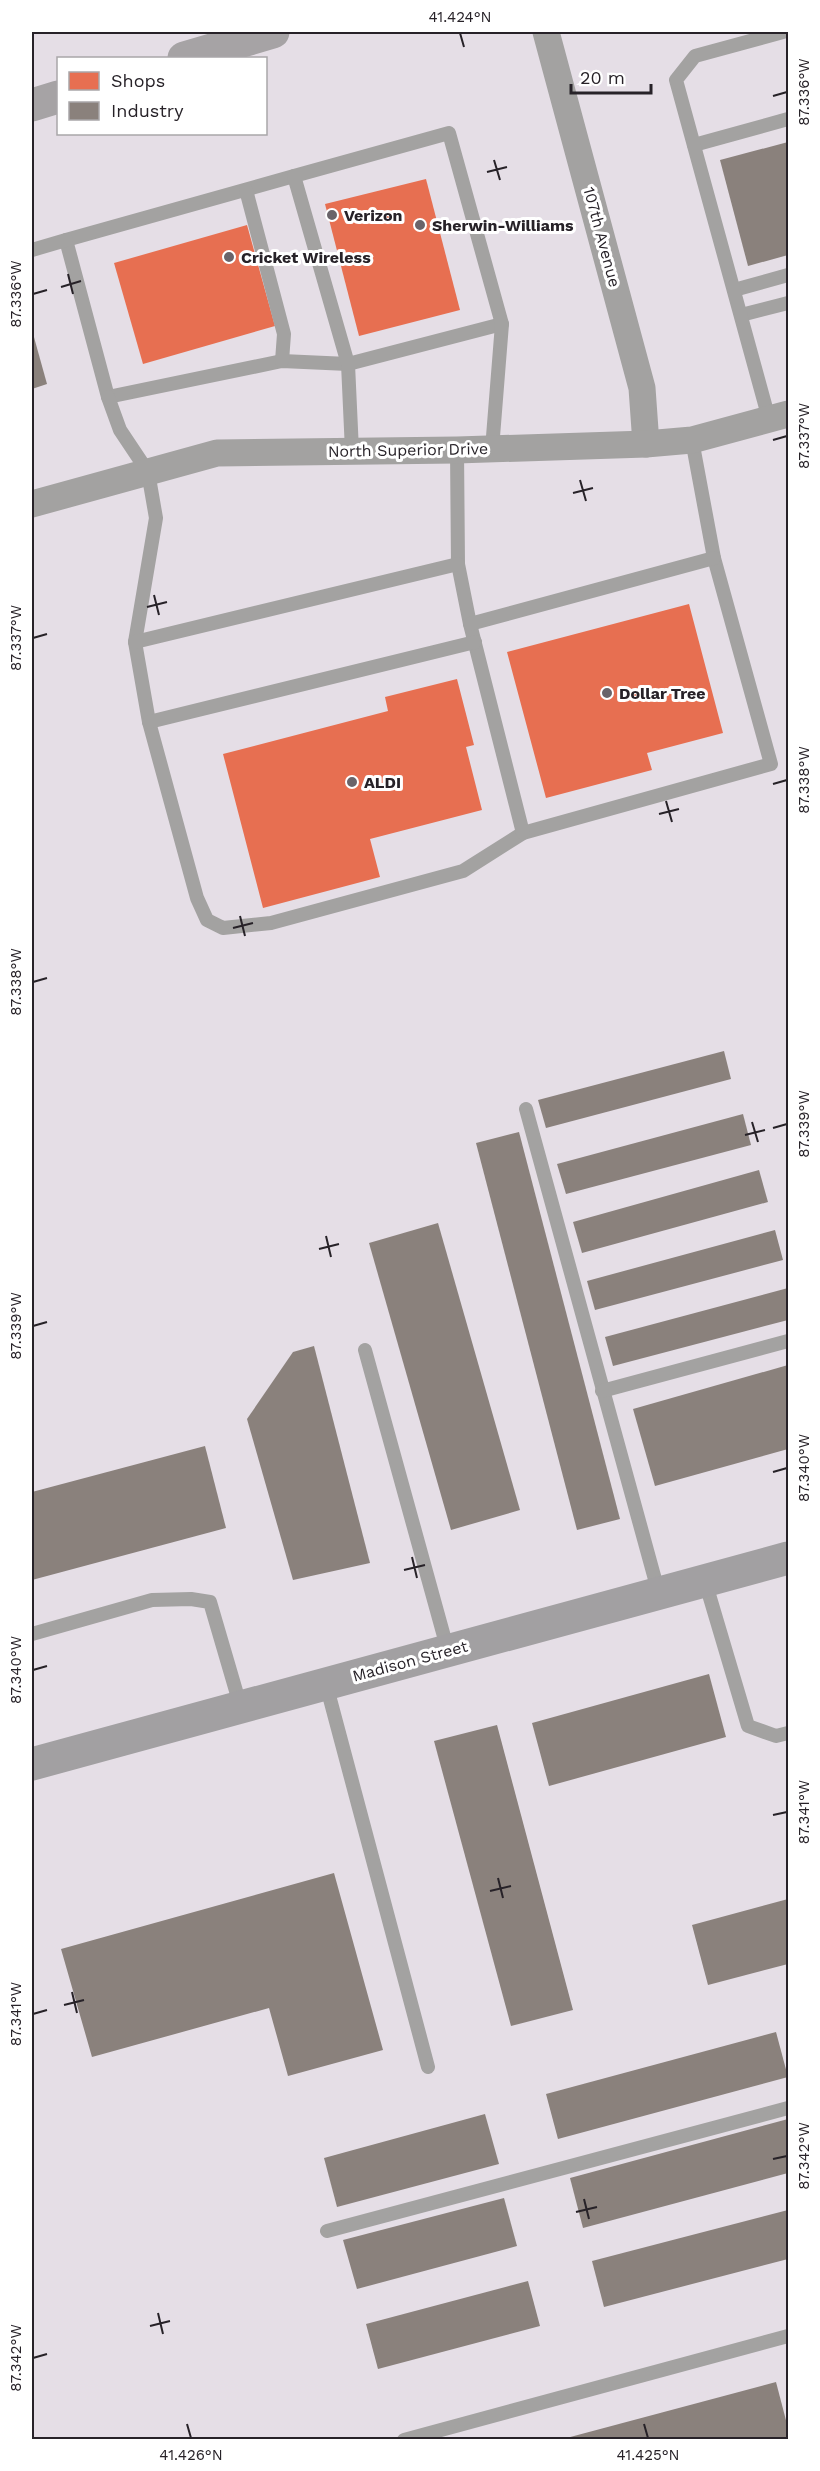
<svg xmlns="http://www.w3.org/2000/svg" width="820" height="2471" viewBox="0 0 820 2471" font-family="'Work Sans',sans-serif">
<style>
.shops{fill:#e76f51}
.industry{fill:#8a817c}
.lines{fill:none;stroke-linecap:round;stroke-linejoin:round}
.lane{stroke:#a3a2a1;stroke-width:14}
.street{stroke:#a3a2a1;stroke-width:27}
.secondary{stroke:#a2a0a2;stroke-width:33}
.primary{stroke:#a6a3a5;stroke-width:33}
.ticks{fill:none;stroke:#272228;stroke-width:2}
.poi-dot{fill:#6a646a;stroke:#fff;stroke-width:2}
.labels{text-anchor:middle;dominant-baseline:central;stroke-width:6;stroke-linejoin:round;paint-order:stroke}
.poi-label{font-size:16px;font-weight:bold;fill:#272228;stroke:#fff;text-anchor:start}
.street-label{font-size:16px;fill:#272228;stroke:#fff}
.neatline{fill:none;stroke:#272228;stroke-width:2}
.ticks-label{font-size:15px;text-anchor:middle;fill:#272228}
</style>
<rect width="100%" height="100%" fill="#e5dee6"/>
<g class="shops">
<polygon points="426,179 460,310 359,336 325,204"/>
<polygon points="247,225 275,326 143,364 114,263"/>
<polygon points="689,604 723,733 647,753 652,770 546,798 507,652"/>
<polygon points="457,679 474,745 466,747 482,810 370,839 380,877 263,908 223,754 388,711 385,697"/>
</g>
<g class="industry">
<polygon points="788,142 788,255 748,266 720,160"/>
<polygon points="32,330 47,384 32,389"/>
<polygon points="724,1051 731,1079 546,1128 538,1100"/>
<polygon points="743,1114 751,1145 566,1194 557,1164"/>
<polygon points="519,1132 620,1519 577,1530 476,1143"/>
<polygon points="759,1170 768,1202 582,1253 573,1222"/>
<polygon points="438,1223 520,1510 451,1530 369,1243"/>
<polygon points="775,1230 783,1260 595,1310 587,1281"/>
<polygon points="788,1288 788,1320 613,1366 605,1337"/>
<polygon points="314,1346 370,1563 293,1580 247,1419 293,1352"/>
<polygon points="788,1365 788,1449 655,1486 633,1409"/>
<polygon points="205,1446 226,1528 32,1580 32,1492"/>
<polygon points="709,1674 726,1737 549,1786 532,1723"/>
<polygon points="497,1725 573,2010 511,2026 434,1741"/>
<polygon points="334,1873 383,2050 288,2076 269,2008 92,2057 61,1949"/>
<polygon points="788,1899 788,1964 708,1985 692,1925"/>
<polygon points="776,2032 788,2077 558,2139 546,2094"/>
<polygon points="485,2114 499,2164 337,2207 324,2158"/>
<polygon points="788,2119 788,2173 583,2228 570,2178"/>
<polygon points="504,2198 517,2246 357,2289 343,2240"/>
<polygon points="788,2210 788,2259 604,2307 592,2261"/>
<polygon points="528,2281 540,2326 378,2369 366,2324"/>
<polygon points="776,2382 788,2428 788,2440 559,2440"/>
</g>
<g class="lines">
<g class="lane">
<polyline points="694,145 788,119"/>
<polyline points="294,176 66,240 108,397 282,361 348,364 502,324"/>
<polyline points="246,190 284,334 282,361"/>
<polyline points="32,250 66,240"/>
<polyline points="734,290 788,275"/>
<polyline points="741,315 788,303"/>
<polyline points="108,397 120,430 148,472 156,518 135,642 149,722 197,898 207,920 223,928 271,923 463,871 523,833 771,764 714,558 692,440"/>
<polyline points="769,419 676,80 695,56 783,32"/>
<polyline points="457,450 458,564 470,624 523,833"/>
<polyline points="352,451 348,364 294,176 449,133 502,324 492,449"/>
<polyline points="470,624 714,558"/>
<polyline points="135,642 458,564"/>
<polyline points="149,722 475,642"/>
<polyline points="526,1109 659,1594"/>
<polyline points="365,1350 448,1651"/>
<polyline points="602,1391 788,1341"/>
<polyline points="705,1581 748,1726 776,1736 788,1733"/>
<polyline points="32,1634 152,1600 191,1599 210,1602 241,1708"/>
<polyline points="326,1684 428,2067"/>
<polyline points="327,2231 788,2108"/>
<polyline points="404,2440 788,2336"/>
</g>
<g class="street">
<polyline points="546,32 642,388 646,444"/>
<polyline points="32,504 217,453 457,450 646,444 692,440 788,414"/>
</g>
<polyline class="secondary" points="32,1764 788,1558"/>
<g class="primary">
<polyline points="184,58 273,32"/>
<polyline points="32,105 58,97"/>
</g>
</g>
<path class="ticks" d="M460 33 464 47M773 96 787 92M494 160 500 180M487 172 507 167M68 274 73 294M61 287 81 281M33 294 47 290M773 440 787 436M580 480 586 501M573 493 593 488M154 595 159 615M147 607 167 602M33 638 47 634M773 784 787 780M666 801 672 822M659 814 679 809M240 916 245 936M233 928 253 923M33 982 47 978M752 1122 758 1142M773 1128 787 1124M745 1135 765 1130M326 1236 331 1257M319 1249 339 1244M33 1326 47 1322M773 1472 787 1468M412 1557 417 1578M404 1570 425 1565M33 1670 47 1666M773 1815 787 1812M498 1878 503 1898M490 1891 511 1886M72 1992 77 2013M64 2005 84 2000M33 2014 47 2010M773 2159 787 2156M584 2199 589 2219M576 2212 597 2207M158 2313 163 2334M150 2326 170 2321M33 2358 47 2354M187 2424 191 2438M644 2424 648 2438"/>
<g class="poi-dot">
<circle cx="332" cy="215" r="6"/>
<circle cx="420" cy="225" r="6"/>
<circle cx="229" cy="257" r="6"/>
<circle cx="607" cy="693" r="6"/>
<circle cx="352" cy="782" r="6"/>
</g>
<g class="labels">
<g class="poi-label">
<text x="344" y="215">Verizon</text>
<text x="432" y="225">Sherwin-Williams</text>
<text x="241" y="257">Cricket Wireless</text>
<text x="619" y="693">Dollar Tree</text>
<text x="364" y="782">ALDI</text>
</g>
<g class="street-label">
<text transform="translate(602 237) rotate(75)">107th Avenue</text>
<text transform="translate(408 450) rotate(-1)">North Superior Drive</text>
<text transform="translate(410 1661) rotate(-15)">Madison Street</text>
</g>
</g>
<rect width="820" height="2471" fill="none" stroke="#ffffff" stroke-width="66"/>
<rect x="57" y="57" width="210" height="78" fill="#ffffff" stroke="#a9a7a9" stroke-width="1.5"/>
<rect x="69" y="72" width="30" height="18" fill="#e76f51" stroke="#a9a7a9" stroke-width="1.5"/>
<text x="111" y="87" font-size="18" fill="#272228">Shops</text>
<rect x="69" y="102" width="30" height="18" fill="#8a817c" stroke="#a9a7a9" stroke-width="1.5"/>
<text x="111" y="117" font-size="18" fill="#272228">Industry</text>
<path d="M571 84v9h80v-9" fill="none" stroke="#272228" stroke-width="3"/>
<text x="580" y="84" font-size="18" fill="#272228" stroke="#ffffff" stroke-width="4.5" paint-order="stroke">20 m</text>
<rect x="33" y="33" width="754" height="2405" class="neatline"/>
<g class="ticks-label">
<text x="460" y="22">41.424°N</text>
<text transform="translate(804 92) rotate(-90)" y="5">87.336°W</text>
<text transform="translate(16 294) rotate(-90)" y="5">87.336°W</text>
<text transform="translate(804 436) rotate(-90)" y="5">87.337°W</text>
<text transform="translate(16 638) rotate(-90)" y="5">87.337°W</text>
<text transform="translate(804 780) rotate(-90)" y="5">87.338°W</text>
<text transform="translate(16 982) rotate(-90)" y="5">87.338°W</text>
<text transform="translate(804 1124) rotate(-90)" y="5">87.339°W</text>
<text transform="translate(16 1326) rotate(-90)" y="5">87.339°W</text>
<text transform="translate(804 1468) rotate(-90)" y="5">87.340°W</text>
<text transform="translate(16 1670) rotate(-90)" y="5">87.340°W</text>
<text transform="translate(804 1812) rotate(-90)" y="5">87.341°W</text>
<text transform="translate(16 2014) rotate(-90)" y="5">87.341°W</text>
<text transform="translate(804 2156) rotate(-90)" y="5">87.342°W</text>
<text transform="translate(16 2358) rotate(-90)" y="5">87.342°W</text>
<text x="191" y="2460">41.426°N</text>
<text x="648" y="2460">41.425°N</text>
</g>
</svg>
